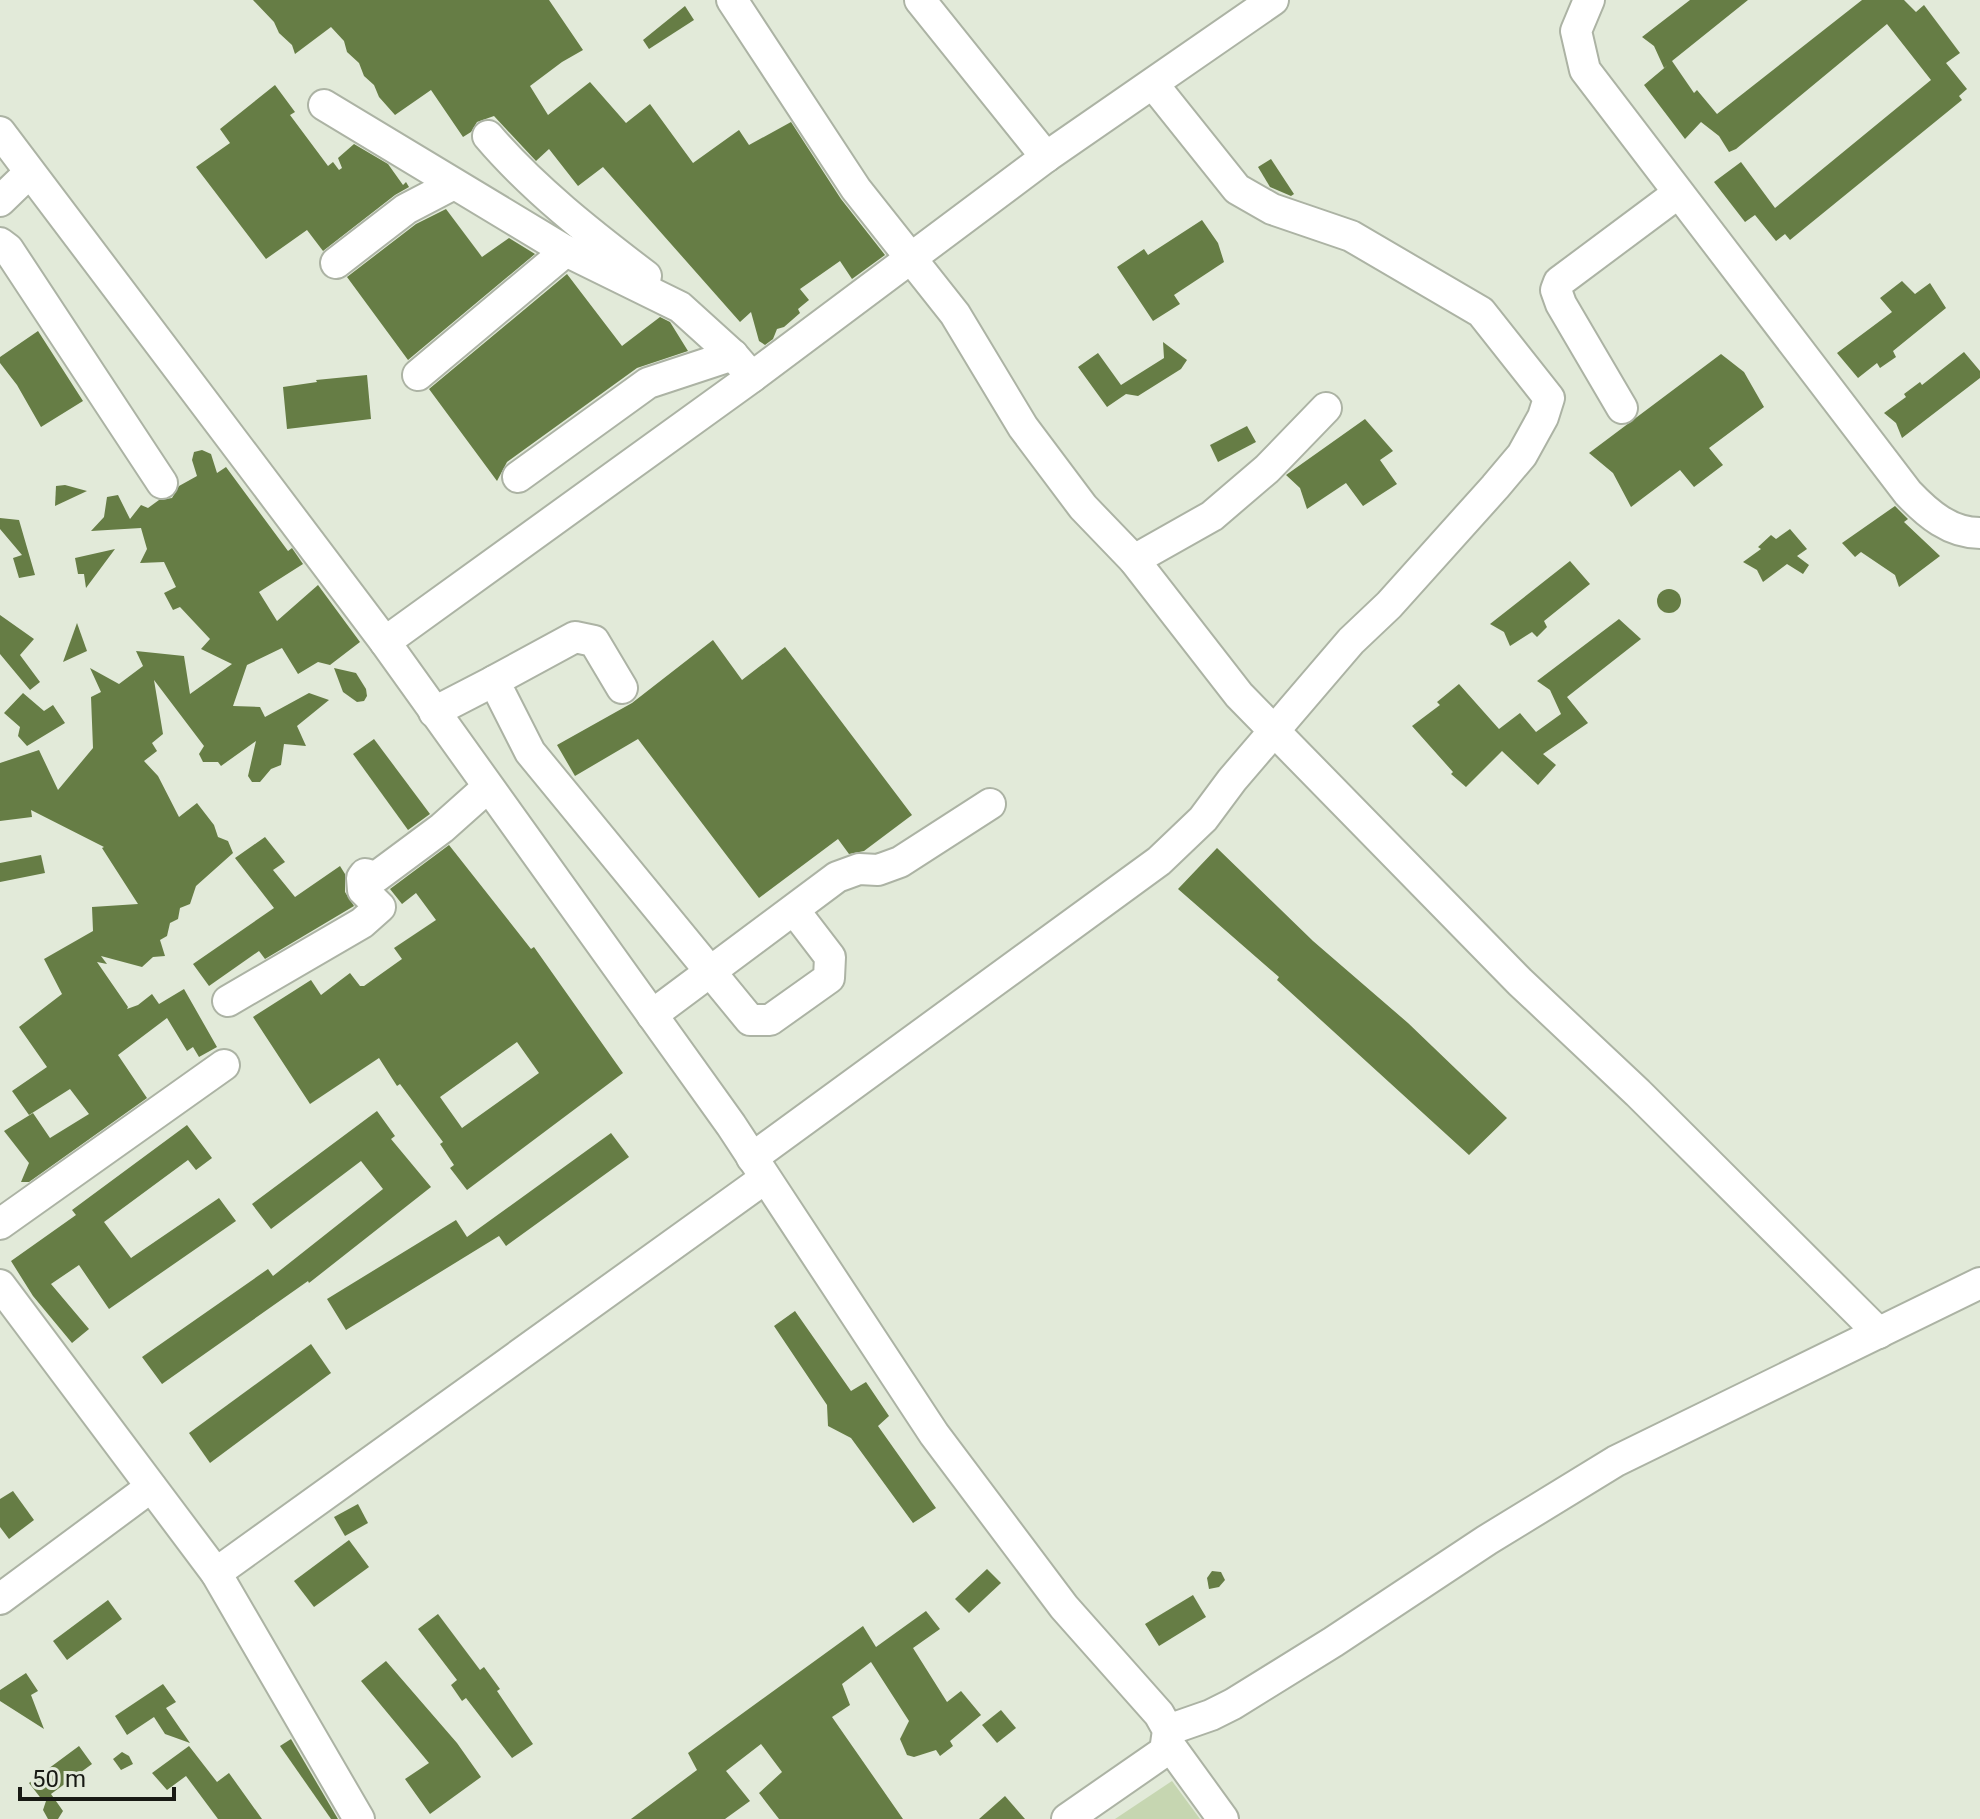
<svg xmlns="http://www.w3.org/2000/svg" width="1980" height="1819" viewBox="0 0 1980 1819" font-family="Roboto,sans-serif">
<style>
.green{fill:#c6d6b1}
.building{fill:#667d45;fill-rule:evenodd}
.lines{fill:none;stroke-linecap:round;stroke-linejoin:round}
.minor-casing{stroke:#acb3a4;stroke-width:34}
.minor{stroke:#fff;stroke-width:30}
</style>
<rect width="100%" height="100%" fill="#e2ead9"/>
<polygon class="green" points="1172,1781 1200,1819 1115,1819"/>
<g class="building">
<polygon points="253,0 549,0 583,50 562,62 530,86 548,115 590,82 626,123 650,104 693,163 739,130 749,145 791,122 841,199 885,255 852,279 840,261 800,289 809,300 798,309 800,313 784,327 777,329 773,339 765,345 759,341 751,312 740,322 603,167 578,186 549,149 536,161 494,116 477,122 471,132 463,137 431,90 395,115 379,97 374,85 364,76 359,63 347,52 344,41 331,27 295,54 292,45 279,33 274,22"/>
<polygon points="1690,0 1748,0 1672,61 1694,93 1697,90 1717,114 1862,0 1904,0 1916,12 1924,5 1960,53 1946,63 1967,89 1959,96 1962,100 1790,240 1785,234 1776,241 1755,215 1745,222 1714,182 1741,162 1775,208 1931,80 1887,24 1736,149 1729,152 1719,136 1701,122 1685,139 1644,85 1669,64 1664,68 1654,46 1642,37"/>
<polygon points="685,6 694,20 649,49 643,40"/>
<polygon points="275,85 295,112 290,115 328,166 333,162 339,170 342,168 338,158 354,144 388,164 403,185 406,182 409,187 395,195 323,251 307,230 266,259 196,167 230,143 220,129"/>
<polygon points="1271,159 1294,194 1291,196 1270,187 1258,167"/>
<polygon points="446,209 482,257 509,238 535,254 408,360 347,277 416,224"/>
<polygon points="1202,220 1218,243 1224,262 1174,295 1180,304 1153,321 1117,267 1144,249 1148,255"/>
<polygon points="567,274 622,346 660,317 670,322 688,351 637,368 507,462 497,481 429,389"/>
<polygon points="1902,281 1915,294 1930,283 1946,308 1893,351 1896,357 1880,368 1877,363 1858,378 1837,353 1892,312 1880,298"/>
<polygon points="38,331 83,401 41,427 17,385 0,363 0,357"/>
<polygon points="1163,342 1187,360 1181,369 1138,396 1126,394 1107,407 1078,367 1098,353 1121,385 1164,358"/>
<polygon points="1964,352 1980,371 1980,378 1902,438 1896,423 1884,413 1906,397 1904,394 1920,382 1922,385"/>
<polygon points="1721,354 1744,372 1764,407 1709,448 1723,465 1694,487 1680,470 1631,507 1613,473 1589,453"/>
<polygon points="367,375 371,419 287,429 283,387 317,382 316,380"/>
<polygon points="1365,419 1393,451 1380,460 1397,484 1363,506 1346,483 1307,509 1300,488 1286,475"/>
<polygon points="1247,426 1256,442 1218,462 1210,445"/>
<polygon points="202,450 211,454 217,473 226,467 288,551 292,548 303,564 259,592 277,621 318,585 360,642 330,665 318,662 298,674 282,648 247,665 233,706 260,707 265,717 309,693 329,700 297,726 306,746 284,744 281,765 271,769 260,782 252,782 248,776 256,741 221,766 218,762 203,762 199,754 204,746 154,680 163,734 152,743 157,751 144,761 158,776 179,817 197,803 214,825 218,837 228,841 233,853 196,886 190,904 180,908 178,919 170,923 167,936 160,940 165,956 153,957 142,967 101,956 107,964 97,962 128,1007 127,1009 138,1005 152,994 159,1004 184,989 217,1047 199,1057 193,1047 187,1051 167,1018 118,1055 147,1098 29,1182 21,1182 29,1163 4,1131 33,1113 50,1138 89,1114 70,1089 29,1115 12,1091 47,1067 19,1027 62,994 44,959 93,931 92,907 138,904 102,848 104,847 31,810 32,817 0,821 0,763 39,750 58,790 93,748 91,697 101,692 90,668 119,684 143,666 136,651 184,656 190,694 232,664 201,649 210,639 180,607 173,610 164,593 176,587 164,562 140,563 147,549 141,528 91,531 104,517 107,497 118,495 130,519 141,505 148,508 159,500 172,498 179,486 197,476 192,460 194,452"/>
<polygon points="65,485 87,491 55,506 56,486"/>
<polygon points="1895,506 1908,519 1904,522 1940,556 1899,587 1895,575 1861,552 1855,557 1842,543"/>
<polygon points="0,518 19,520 35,575 19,578 13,558 22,555 0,529"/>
<polygon points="1790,529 1807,549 1797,556 1809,565 1803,574 1787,564 1763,582 1757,570 1743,562 1761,549 1758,547 1771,535 1776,539"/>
<polygon points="115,549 86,588 84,574 78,574 75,558"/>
<polygon points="1570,561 1590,584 1544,621 1547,627 1537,637 1532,632 1510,646 1504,632 1490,624"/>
<circle cx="1669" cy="601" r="12"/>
<polygon points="0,615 34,639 20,655 40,682 30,690 0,654"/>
<polygon points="1619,619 1641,639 1567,697 1588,723 1543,754 1556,765 1538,785 1502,751 1466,787 1451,774 1453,772 1412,726 1440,705 1437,702 1459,684 1499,729 1520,713 1536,732 1561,714 1550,690 1537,681"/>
<polygon points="77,623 87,651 63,662"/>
<polygon points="713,640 742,680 785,647 912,815 864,851 849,854 838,839 759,898 638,739 575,776 557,745 632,703"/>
<polygon points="334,668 356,673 366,689 367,696 364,701 357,702 343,692"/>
<polygon points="23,693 44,711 53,705 65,723 27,746 18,736 20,727 4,713"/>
<polygon points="374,739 430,814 408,830 353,754"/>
<polygon points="265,837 285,862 273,870 295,897 340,866 345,874 345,892 354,906 265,959 259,951 209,986 193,964 274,908 235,858"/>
<path d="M449 845 531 949 534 947 623 1073 467 1190 450 1168 454 1165 440 1144 443 1142 400 1084 397 1086 379 1058 310 1104 253 1017 311 980 321 995 350 973 360 986H364L402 959 394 948 436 920 416 893 402 904 390 889ZM517 1042 539 1073 462 1128 440 1097Z"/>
<polygon points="1217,848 1313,941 1408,1023 1507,1118 1469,1155 1277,980 1279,977 1178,889"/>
<polygon points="41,855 45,873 0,882 0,863"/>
<polygon points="377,1111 395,1136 391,1139 431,1187 309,1283 308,1281 162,1384 142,1357 268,1269 273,1276 383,1189 361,1161 271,1229 252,1204"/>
<polygon points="187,1125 212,1158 196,1170 188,1160 104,1222 131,1258 219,1198 236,1221 109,1309 79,1265 51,1284 89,1329 72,1343 33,1296 11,1261 76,1215 72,1210"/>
<polygon points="611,1133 629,1157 506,1246 499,1236 346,1330 327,1299 456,1220 467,1237"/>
<polygon points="795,1311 851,1391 866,1382 889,1416 878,1426 936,1508 913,1523 851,1438 828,1426 827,1405 774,1326"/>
<polygon points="311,1344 331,1373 210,1463 189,1433"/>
<polygon points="13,1491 34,1520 9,1539 0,1527 0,1499"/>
<polygon points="358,1504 368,1523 345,1536 334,1517"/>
<polygon points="349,1540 369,1567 314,1607 294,1581"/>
<polygon points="987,1569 1001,1583 969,1613 955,1599"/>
<polygon points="1212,1571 1221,1572 1225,1580 1219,1587 1209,1589 1207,1578"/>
<polygon points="1193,1595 1206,1617 1159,1646 1145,1624"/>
<polygon points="108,1600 122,1619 67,1660 53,1641"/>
<polygon points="926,1611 940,1629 913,1648 947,1702 961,1691 981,1715 950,1741 953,1746 940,1756 936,1750 914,1757 907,1755 900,1739 909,1721 871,1662 842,1684 850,1705 832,1717 903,1819 779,1819 759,1793 782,1772 761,1744 726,1771 750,1801 725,1819 631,1819 697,1770 688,1753 863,1626 876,1647"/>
<polygon points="438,1614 480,1670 484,1667 500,1689 497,1691 533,1744 512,1758 466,1698 462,1701 451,1685 457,1680 418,1629"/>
<polygon points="386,1661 457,1743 481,1777 430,1814 405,1779 429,1763 361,1681"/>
<polygon points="26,1673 38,1691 31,1695 44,1729 0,1701 0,1690"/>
<polygon points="163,1684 176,1702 166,1708 190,1743 165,1734 154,1717 127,1735 115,1716"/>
<polygon points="1001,1710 1016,1728 997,1743 982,1725"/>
<polygon points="291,1739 338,1819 331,1819 280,1746"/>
<polygon points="79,1746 92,1764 51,1794 63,1811 58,1819 48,1819 43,1810 47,1798 43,1801 29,1783"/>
<polygon points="189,1746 217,1782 229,1773 262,1819 218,1819 186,1776 167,1790 152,1773"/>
<polygon points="122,1752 129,1756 133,1764 121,1770 113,1759"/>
<polygon points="1005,1796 1025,1819 979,1819"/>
</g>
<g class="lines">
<g class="minor-casing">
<g id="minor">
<polyline points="732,0 856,189 955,314 1023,427 1083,507 1134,560 1239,695 1520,982 1638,1093 1879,1333"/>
<polyline points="920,0 1046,157"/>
<path d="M1589 0 1576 31 1585 70 1908 493C1928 514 1950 533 1980 533"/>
<polyline points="324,105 566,251 680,307 733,355 752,377"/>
<polyline points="0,132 385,642 731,1125 934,1434 1064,1607 1159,1714 1168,1730 1165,1751 1067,1819"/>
<path d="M488 136C532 188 592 235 646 276"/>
<polyline points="0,201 29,173"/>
<polyline points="0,243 8,249 162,483"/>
<polyline points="336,263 406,209 452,185"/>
<polyline points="418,375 566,251"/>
<polyline points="1622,408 1561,304 1556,290 1559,282 1677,194"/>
<polyline points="518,477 648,383 733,355"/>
<polyline points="1134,560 1212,516 1267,469 1326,408"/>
<polyline points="385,642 752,377 1046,157 1273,0"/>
<polyline points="622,688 594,641 575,637 494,681 530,752 750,1020 770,1020 829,978 830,957 794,910"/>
<polyline points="434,712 494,681"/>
<polyline points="228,1001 362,923 380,907 363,890 362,878 365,874 376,877 442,828 488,787"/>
<polyline points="652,1015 837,877 859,869 878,870 900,862 990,804"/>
<polyline points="752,1158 1159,861 1203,819 1232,780 1351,641 1389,605 1495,487 1522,455 1543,417 1549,398 1481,312 1351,236 1272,209 1237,189 1153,84"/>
<polyline points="0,1224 224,1065"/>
<polyline points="0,1285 216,1573 359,1819"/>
<polyline points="216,1573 764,1179"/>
<polyline points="0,1599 151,1487"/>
<polyline points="1168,1730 1211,1715 1233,1704 1333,1642 1487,1540 1616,1461 1980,1283"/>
<polyline points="1168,1743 1223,1819"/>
</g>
</g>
<use href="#minor" class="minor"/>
</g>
<path d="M20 1787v12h154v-12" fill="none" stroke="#181a14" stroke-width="4"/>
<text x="32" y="1787" font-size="24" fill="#181a14" stroke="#e2ead9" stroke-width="6" paint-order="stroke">50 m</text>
</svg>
